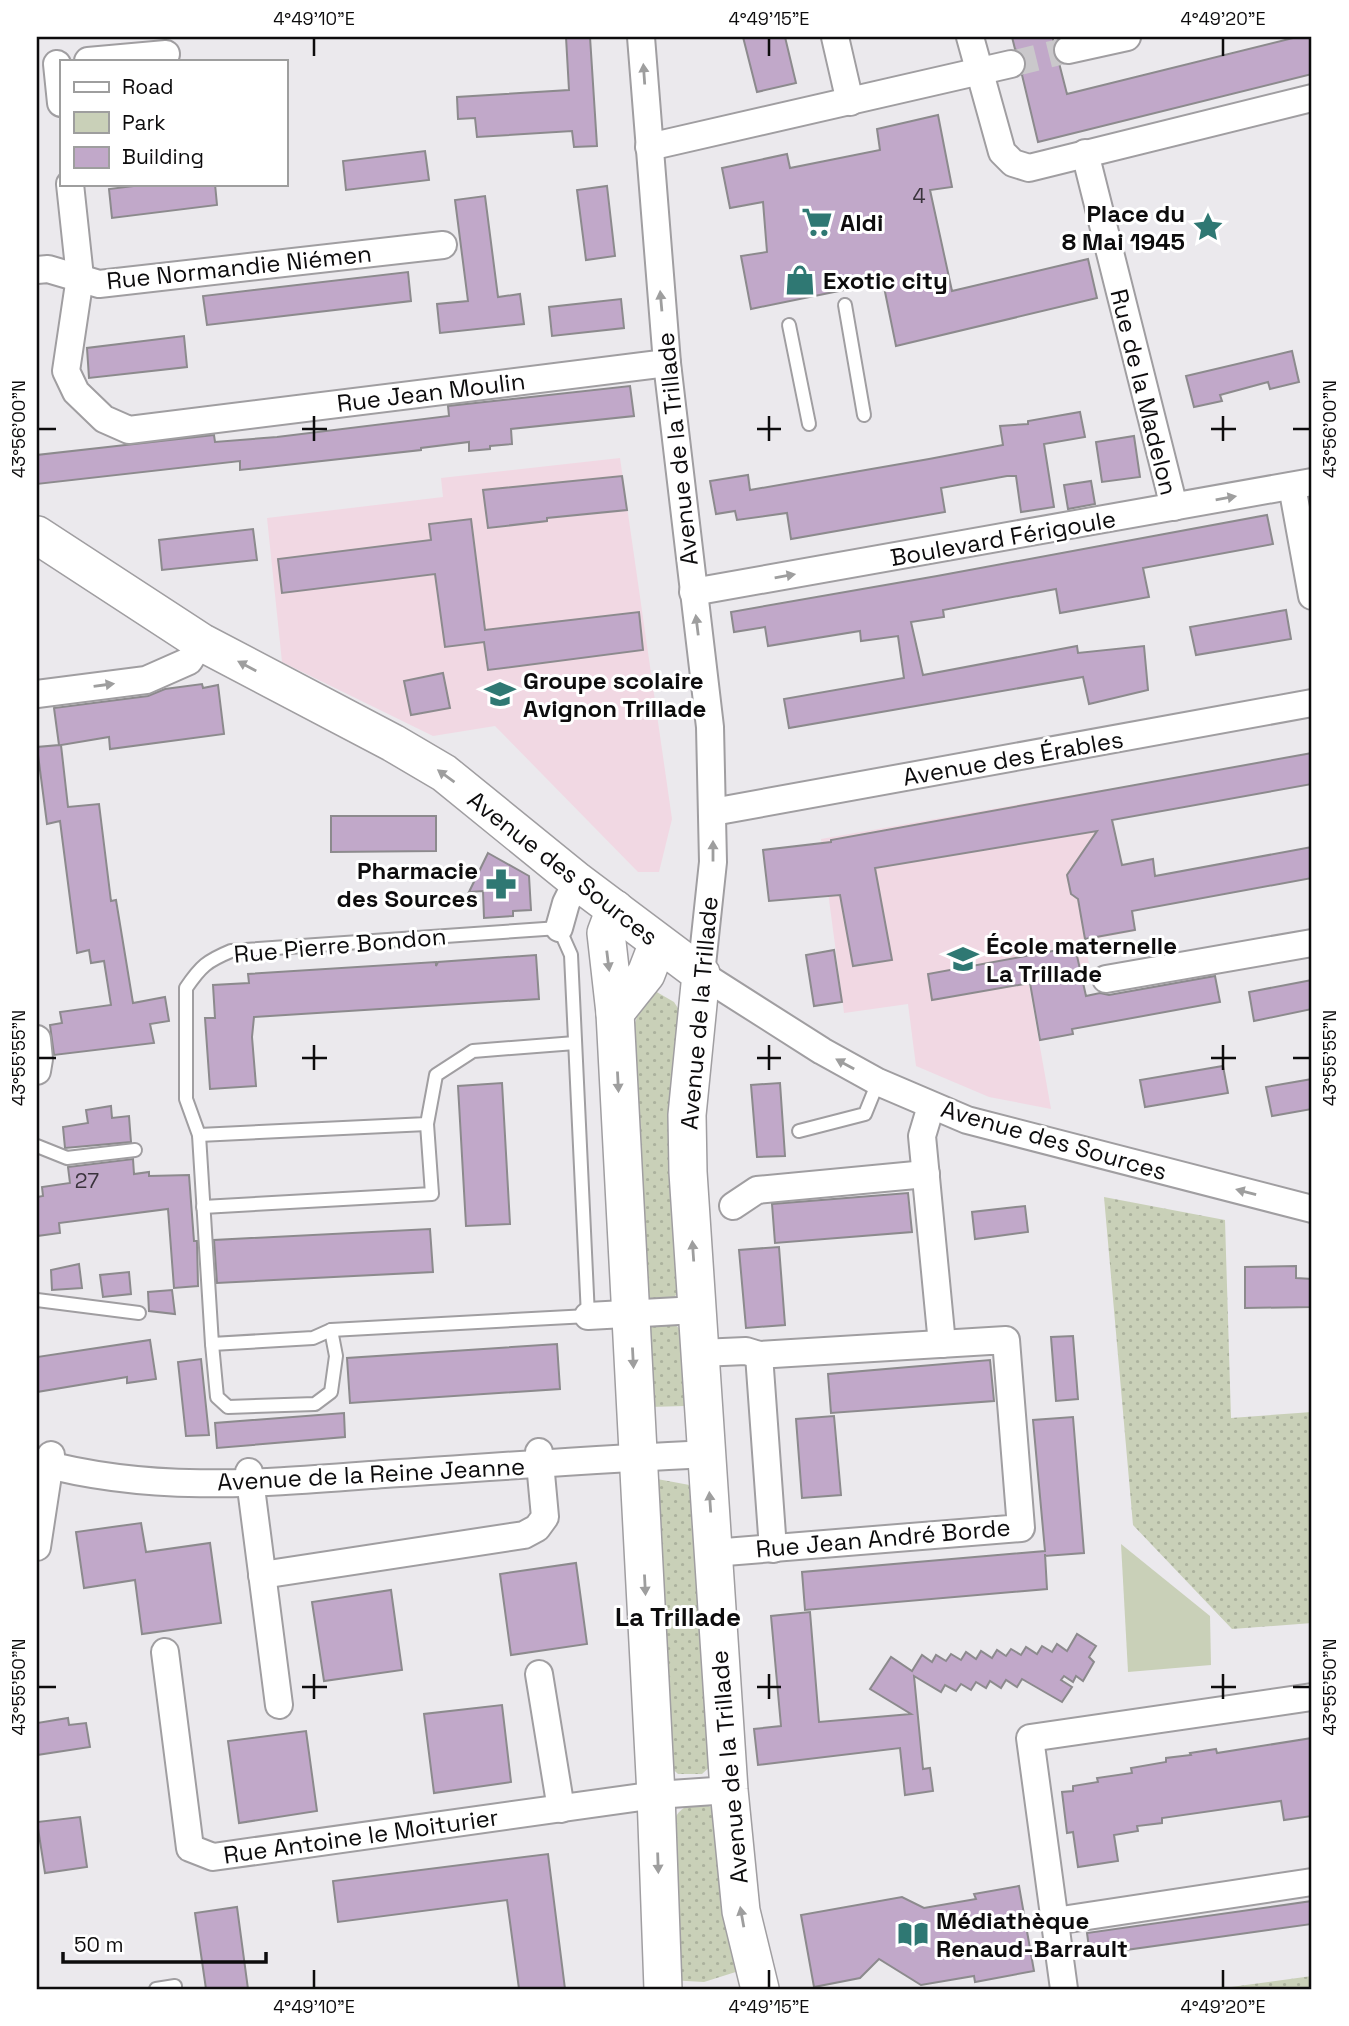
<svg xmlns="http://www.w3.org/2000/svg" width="1349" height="2026" viewBox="0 0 1349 2026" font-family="'Space Grotesk',sans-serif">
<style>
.education{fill:#f1d8e3}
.grass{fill:url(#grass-dots)}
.green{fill:#c9d0b8}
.building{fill:#c1a8c9;stroke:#8c8a8d;stroke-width:2}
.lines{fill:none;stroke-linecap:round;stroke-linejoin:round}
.street-tunnel{stroke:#cac8cb;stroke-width:26;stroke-dasharray:26 13;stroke-linecap:butt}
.lane-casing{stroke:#a09ea1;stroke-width:16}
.street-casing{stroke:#a09ea1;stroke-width:30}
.secondary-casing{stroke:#a09ea1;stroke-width:40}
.lane{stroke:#fff;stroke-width:12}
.street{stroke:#fff;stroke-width:26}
.secondary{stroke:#fff;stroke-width:37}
.oneway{fill:#9e9e9e}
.ticks{fill:none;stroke:#0d0c0d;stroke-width:2.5}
.labels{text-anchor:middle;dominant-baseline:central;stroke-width:6;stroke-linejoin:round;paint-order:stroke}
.number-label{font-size:21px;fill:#3a333c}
.poi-label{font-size:24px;font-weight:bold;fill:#0d0c0d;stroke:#fff;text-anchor:start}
.street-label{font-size:24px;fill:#0d0c0d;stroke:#fff}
.neighbourhood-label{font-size:26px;font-weight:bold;fill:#0d0c0d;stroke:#fff}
.neatline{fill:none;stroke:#0d0c0d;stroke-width:2.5}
.ticks-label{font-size:18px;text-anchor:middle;fill:#0d0c0d}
</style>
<defs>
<pattern id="grass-dots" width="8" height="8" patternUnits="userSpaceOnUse" patternTransform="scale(1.75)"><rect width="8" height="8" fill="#c9d0b8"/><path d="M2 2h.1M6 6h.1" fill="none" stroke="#abb19d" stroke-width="1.8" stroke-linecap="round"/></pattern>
</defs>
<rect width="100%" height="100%" fill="#ebe9ed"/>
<g class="education">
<polygon points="620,458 672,819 659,872 638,872 495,726 433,736 282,662 267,518 443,497 441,478"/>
<polygon points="1106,789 1136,931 1084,941 1092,977 1029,985 1051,1109 989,1097 916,1066 908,1004 844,1013 821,839"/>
</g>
<g class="grass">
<polygon points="655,991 674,1002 681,1013 679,1290 672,1301 658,1303 645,1297 633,1029 643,999"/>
<polygon points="1104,1197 1225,1220 1231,1418 1312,1412 1312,1623 1232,1629 1133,1525"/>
<polygon points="674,1324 686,1334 685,1406 649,1407 649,1325"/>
<polygon points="657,1479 695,1486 715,1762 702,1774 678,1774 665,1762"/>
<path d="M702 1803 713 1808 742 1970 704 1982 669 1980 672 1826C677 1810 684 1805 702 1803Z"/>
<polygon points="1312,1976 1312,1989 1216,1989"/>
</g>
<polygon class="green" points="1121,1544 1210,1616 1211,1665 1128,1672"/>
<g class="building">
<polygon points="566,37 590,37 597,146 574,147 572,131 477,137 475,118 458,119 457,97 569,90"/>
<polygon points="743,37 785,37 796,83 757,92"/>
<polygon points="1012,37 1053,37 1053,54 1059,63 1067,94 1297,37 1312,37 1312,74 1038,142 1022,75 1026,68 1026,60 1022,53 1015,49"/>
<polygon points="938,115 952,187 930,190 952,291 1088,259 1097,298 896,346 883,282 751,309 741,256 767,252 763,202 730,208 722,168 787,154 790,168 880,150 877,129"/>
<polygon points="425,151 429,180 346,190 343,161"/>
<polygon points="150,184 215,184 217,205 112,218 109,189"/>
<polygon points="607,186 615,256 586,260 577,190"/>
<polygon points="485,196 498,297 520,294 524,324 440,333 437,304 468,301 455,200"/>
<polygon points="408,272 411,301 207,325 203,296"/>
<polygon points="621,299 624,328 552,336 549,307"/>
<polygon points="184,336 187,367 89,378 87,348"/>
<polygon points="1292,351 1299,382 1270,389 1268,382 1220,395 1222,401 1194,407 1186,376"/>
<polygon points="630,386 634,416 511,429 512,444 490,446 490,449 469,451 469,442 421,448 421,450 240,470 240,461 37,484 37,455 214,435 215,442 277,437 449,416 448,406"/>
<polygon points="1080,412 1085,437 1044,444 1054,507 1021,512 1016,476 1007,476 941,488 945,512 791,539 787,513 737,520 735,511 716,514 710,481 748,475 750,490 929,459 1003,445 1000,426 1028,424 1028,421"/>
<polygon points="1134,436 1140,477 1102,482 1096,442"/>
<polygon points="622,476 627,510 547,518 547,521 488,528 483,490"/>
<polygon points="1091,481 1095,504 1068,509 1064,485"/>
<polygon points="1267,515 1273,544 1143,568 1149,597 1060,613 1056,589 943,610 944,617 911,622 923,675 1077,646 1078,653 1144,646 1148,690 1089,704 1083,677 789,728 784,699 904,678 898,636 861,641 860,631 768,646 765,627 734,632 731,612 937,576"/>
<polygon points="471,519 485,630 639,612 643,650 488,670 484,642 445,647 435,574 282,593 278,559 431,540 429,524"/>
<polygon points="253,529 257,560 162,570 159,540"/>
<polygon points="1286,610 1291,639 1196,655 1190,627"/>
<polygon points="443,673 450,708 411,715 404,681"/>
<polygon points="202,684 203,688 218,685 224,734 110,749 109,737 61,745 68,807 99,804 111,901 116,900 133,1003 165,997 169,1021 150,1024 154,1043 54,1055 50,1025 62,1023 60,1012 111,1005 104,961 91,963 89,950 77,953 60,821 47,824 37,747 59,745 54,708 148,696 165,689"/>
<polygon points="1312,753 1312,784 1112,820 1122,865 1153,859 1155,876 1312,847 1312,878 1132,911 1135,930 1085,939 1078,899 1071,894 1067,875 1097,831 875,868 892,960 853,966 840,895 769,901 763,850 831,842 831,840"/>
<polygon points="331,816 436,816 436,851 331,852"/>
<polygon points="488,853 529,876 531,910 513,911 513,916 484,918 483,891 469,892"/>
<polygon points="1075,947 1086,996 1100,993 1109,995 1215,976 1220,1002 1072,1029 1073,1034 1040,1040 1030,983 932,1000 928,974"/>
<polygon points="834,950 842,1002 814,1006 806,955"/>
<polygon points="536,955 539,999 254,1017 252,1037 256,1086 210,1089 205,1018 215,1018 213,985 249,983 248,974 436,962 436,966 438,962"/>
<polygon points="1312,980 1312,1009 1254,1021 1249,992"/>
<polygon points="1223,1066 1228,1093 1145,1107 1140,1080"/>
<polygon points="1312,1079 1312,1109 1272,1116 1266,1087"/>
<polygon points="502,1083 510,1224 466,1226 458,1086"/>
<polygon points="780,1083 785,1156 757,1157 751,1085"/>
<polygon points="111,1106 112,1118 129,1116 131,1142 65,1148 63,1127 88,1123 86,1110"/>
<polygon points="133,1159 134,1174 149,1172 149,1176 189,1175 194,1241 197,1241 198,1286 174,1288 168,1209 59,1223 60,1233 37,1236 37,1197 43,1196 42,1187 70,1183 68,1167"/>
<polygon points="908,1193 912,1232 775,1243 772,1204"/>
<polygon points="1025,1206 1028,1232 975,1239 972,1212"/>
<polygon points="430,1229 433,1272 217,1283 214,1240"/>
<polygon points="779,1247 785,1325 746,1328 739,1250"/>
<polygon points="79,1264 82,1288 52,1290 51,1270"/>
<polygon points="1296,1266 1296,1278 1312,1279 1312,1307 1245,1308 1245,1267"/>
<polygon points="129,1272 131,1294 103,1297 100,1275"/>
<polygon points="172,1290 175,1314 149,1311 148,1292"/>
<polygon points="1073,1336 1078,1399 1056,1401 1051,1337"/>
<polygon points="150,1340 156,1379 127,1383 127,1377 37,1392 37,1357"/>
<polygon points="557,1344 560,1389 350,1403 347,1358"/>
<polygon points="201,1359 209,1435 186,1436 178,1362"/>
<polygon points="990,1360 994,1401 831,1413 828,1374"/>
<polygon points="344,1413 345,1437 217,1448 215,1423"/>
<polygon points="834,1416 841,1495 802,1498 796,1419"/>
<polygon points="1073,1417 1084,1553 1045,1556 1045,1554 1047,1589 805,1610 802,1572 1045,1551 1033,1420"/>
<polygon points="141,1523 146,1552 210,1543 221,1623 142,1634 135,1580 84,1588 76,1532"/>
<polygon points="576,1563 587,1644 511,1655 500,1574"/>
<polygon points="391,1590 402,1670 324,1681 312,1602"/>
<polygon points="810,1612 819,1722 911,1714 870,1689 891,1657 912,1671 922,1655 932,1662 936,1655 946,1661 951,1654 961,1660 966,1652 976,1659 981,1651 992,1658 997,1650 1006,1656 1011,1649 1021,1655 1026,1647 1037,1654 1042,1646 1052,1652 1057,1644 1067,1651 1077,1634 1096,1646 1089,1657 1094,1662 1083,1681 1076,1676 1073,1682 1064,1676 1061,1680 1072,1687 1062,1702 1022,1679 1017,1687 1006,1680 1001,1688 990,1681 986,1688 976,1682 971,1690 961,1684 956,1691 945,1685 941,1692 914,1676 923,1769 930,1768 933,1791 905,1795 900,1748 758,1765 754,1729 781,1726 771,1616"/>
<polygon points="502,1705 511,1782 434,1793 424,1714"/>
<polygon points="68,1718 69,1725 86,1723 90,1747 37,1755 37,1723"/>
<polygon points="306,1731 317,1811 239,1823 228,1741"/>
<polygon points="1312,1738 1312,1816 1284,1820 1281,1801 1162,1818 1162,1823 1137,1826 1138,1831 1114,1835 1118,1861 1078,1867 1073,1832 1067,1833 1062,1792 1073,1791 1073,1786 1098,1782 1097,1778 1132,1773 1131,1768 1166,1762 1166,1758 1191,1755 1190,1753 1216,1749 1217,1753"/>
<polygon points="80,1817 87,1867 45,1873 37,1822"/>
<polygon points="548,1854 565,1989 519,1989 507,1900 338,1922 333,1881"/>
<polygon points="1019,1886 1034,1971 975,1982 974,1976 921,1985 879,1959 860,1978 814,1987 801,1915 902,1897 924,1908 976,1899 974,1894"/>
<polygon points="1312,1901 1312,1924 1090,1955 1087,1933"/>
<polygon points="237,1907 248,1989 206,1989 195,1913"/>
</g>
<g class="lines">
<polyline class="street-tunnel" points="1011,64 1068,50"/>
<g class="lane-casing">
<g id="lane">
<polyline points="845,305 864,415"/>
<polyline points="789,325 809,424"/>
<path d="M559 928 571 955 588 1316 331 1330 313 1338 212 1344 199 1135 186 1099V988C201 966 207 961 231 951Z"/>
<polyline points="799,1131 865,1114 878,1082"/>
<polyline points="199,1135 427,1124 436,1075 473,1051 575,1043"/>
<polyline points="37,1146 67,1158 135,1150"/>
<polyline points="203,1207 432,1194 427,1124"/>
<polyline points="37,1300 139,1313"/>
<polyline points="212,1344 217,1397 228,1407 315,1404 331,1392 336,1356 331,1330"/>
<polyline points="156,1989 175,1986 175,1989"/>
</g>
</g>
<g class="street-casing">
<g id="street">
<polyline points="641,37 667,363 710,727 713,862 701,974 822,1051 878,1082 967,1120 1312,1209"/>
<polyline points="835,37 850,102"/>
<polyline points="970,37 1002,152 1013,163 1029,168 1312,98"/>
<polyline points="1068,50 1127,37"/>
<polyline points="88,61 166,54"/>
<polyline points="57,64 61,103"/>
<polyline points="649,147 1011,64"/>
<polyline points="1085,153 1174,507"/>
<polyline points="70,184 80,277 66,371 76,392 104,419 129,430 667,363"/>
<polyline points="37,270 48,269 99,284 443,245"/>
<polyline points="1292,486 1312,596"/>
<polyline points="693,592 1312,482"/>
<polyline points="37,694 146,680 189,661 201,642"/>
<polyline points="713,812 1312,703"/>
<polyline points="559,928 566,903 577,881"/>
<polyline points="1106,979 1312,943"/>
<polyline points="37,1039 39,1059 37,1071"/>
<polyline points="931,1106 922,1136 942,1344"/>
<polyline points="733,1206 757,1190 926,1174"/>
<polyline points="588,1316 697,1310"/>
<polyline points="700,1353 746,1351 759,1355 1006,1340 1021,1528 713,1553"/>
<polyline points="759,1355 773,1549"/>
<path d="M37 1462C154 1494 265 1483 384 1474 492 1467 599 1459 707 1454"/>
<polyline points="249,1472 279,1705"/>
<polyline points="37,1547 51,1455"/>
<polyline points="262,1575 524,1535 537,1528 545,1517 539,1452"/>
<polyline points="165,1652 190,1848 213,1857 656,1795 729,1790"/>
<polyline points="539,1674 561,1809"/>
<polyline points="1055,1921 1312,1882"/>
<polyline points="1064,1989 1030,1738 1312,1697"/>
</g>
</g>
<g class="secondary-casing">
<g id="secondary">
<polyline points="37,535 201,642 393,743 444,773 577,881 701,974 687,1115 688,1172 729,1790 741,1911 760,1989"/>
<polyline points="615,909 606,933 615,1013 656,1795 663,1989"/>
<polyline points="615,1013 646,974 658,943"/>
</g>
</g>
<use href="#lane" class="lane"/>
<use href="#street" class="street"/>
<use href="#secondary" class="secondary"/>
</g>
<defs><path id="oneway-solid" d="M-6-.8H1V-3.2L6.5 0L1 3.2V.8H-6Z" transform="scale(1.75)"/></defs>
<g class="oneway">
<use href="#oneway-solid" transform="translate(644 74) rotate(-94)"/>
<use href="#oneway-solid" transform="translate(661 301) rotate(-95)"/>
<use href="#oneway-solid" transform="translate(1226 498) rotate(-10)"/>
<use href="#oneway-solid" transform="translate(785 576) rotate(-10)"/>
<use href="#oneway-solid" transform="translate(697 625) rotate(-97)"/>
<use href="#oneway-solid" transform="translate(247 666) rotate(-152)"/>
<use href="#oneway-solid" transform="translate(104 685) rotate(-8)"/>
<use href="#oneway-solid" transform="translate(446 776) rotate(-144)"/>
<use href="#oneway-solid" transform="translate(713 851) rotate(-90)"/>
<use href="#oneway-solid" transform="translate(608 961) rotate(83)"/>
<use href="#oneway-solid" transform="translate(845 1064) rotate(-151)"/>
<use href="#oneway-solid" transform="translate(618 1082) rotate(87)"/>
<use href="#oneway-solid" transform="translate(1246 1192) rotate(-165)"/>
<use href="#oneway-solid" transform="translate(693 1251) rotate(-94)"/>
<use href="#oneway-solid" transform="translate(633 1358) rotate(87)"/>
<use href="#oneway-solid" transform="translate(710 1502) rotate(-94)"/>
<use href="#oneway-solid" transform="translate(645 1585) rotate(87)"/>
<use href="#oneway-solid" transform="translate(658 1863) rotate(88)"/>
<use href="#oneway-solid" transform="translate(742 1917) rotate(-100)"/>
</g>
<path class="ticks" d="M314 38V56M769 38V56M1223 38V56M314 416V441M769 416V441M1223 416V441M38 429H56M302 429H327M757 429H781M1211 429H1236M1293 429H1310M314 1045V1070M769 1045V1070M1223 1045V1070M38 1058H56M302 1058H327M757 1058H781M1211 1058H1236M1293 1058H1310M314 1674V1699M769 1674V1699M1223 1674V1699M38 1687H56M302 1687H327M757 1687H781M1211 1687H1236M1293 1687H1310M314 1970V1988M769 1970V1988M1223 1970V1988"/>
<defs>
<g id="supermarket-bare" transform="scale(2.415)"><path d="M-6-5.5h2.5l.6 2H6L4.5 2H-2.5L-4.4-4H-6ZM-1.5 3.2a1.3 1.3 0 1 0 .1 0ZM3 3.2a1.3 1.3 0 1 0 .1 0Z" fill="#2f7873" stroke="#fff" stroke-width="2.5" paint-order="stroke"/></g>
<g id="sight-bare" transform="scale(2.415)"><path d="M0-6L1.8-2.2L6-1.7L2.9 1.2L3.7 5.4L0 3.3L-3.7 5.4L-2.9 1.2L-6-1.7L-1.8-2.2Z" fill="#2f7873" stroke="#fff" stroke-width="2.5" paint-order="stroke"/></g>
<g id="shop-bare" transform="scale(2.415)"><path d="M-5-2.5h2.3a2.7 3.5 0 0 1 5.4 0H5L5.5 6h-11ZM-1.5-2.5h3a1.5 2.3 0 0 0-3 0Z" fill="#2f7873" stroke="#fff" stroke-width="2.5" paint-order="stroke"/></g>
<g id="school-bare" transform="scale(2.415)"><path d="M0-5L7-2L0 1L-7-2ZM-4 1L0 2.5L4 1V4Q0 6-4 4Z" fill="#2f7873" stroke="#fff" stroke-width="2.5" paint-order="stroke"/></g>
<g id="pharmacy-bare" transform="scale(2.415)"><path d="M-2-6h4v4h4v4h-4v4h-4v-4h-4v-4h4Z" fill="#2f7873" stroke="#fff" stroke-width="2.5" paint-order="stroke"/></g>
<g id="library-bare" transform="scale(2.415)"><path d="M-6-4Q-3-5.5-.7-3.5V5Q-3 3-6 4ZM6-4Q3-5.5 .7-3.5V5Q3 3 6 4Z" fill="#2f7873" stroke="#fff" stroke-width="2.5" paint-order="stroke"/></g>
</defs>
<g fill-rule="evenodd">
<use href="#supermarket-bare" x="817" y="222"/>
<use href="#sight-bare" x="1208" y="227"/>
<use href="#shop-bare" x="800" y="280"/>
<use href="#school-bare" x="500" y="694"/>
<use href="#pharmacy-bare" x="501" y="884"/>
<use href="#school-bare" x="963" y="959"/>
<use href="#library-bare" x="913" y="1934"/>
</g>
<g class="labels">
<g class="number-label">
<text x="919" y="195">4</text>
<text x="87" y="1180">27</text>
</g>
<g class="poi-label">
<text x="1185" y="213" text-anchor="end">Place du<tspan x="1185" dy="28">8 Mai 1945</tspan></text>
<text x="840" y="222">Aldi</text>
<text x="823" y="280">Exotic city</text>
<text x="523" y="680">Groupe scolaire<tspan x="523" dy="28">Avignon Trillade</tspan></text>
<text x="478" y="870" text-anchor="end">Pharmacie<tspan x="478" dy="28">des Sources</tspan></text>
<text x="986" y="945">École maternelle<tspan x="986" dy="28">La Trillade</tspan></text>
<text x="936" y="1920">Médiathèque<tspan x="936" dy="28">Renaud-Barrault</tspan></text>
</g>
<g class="street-label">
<text transform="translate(239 267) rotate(-6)">Rue Normandie Niémen</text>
<text transform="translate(431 392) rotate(-7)">Rue Jean Moulin</text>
<text transform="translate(1144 392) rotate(76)">Rue de la Madelon</text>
<text transform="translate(677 449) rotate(-96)">Avenue de la Trillade</text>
<text transform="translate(1003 538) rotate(-10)">Boulevard Férigoule</text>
<text transform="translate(1013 758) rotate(-10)">Avenue des Érables</text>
<text transform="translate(563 868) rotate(38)">Avenue des Sources</text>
<text transform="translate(340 945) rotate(-5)">Rue Pierre Bondon</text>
<text transform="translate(699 1013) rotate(-85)">Avenue de la Trillade</text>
<text transform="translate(1054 1140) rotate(16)">Avenue des Sources</text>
<text transform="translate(371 1474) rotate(-3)">Avenue de la Reine Jeanne</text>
<text transform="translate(883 1538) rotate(-5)">Rue Jean André Borde</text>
<text transform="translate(729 1767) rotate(-95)">Avenue de la Trillade</text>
<text transform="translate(361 1836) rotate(-8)">Rue Antoine le Moiturier</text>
</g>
<g class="neighbourhood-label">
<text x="678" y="1617">La Trillade</text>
</g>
</g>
<rect width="1349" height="2026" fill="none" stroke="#ffffff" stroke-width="77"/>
<rect x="60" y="60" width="228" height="126" fill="#ffffff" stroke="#9e9e9e" stroke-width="2"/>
<rect x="74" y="82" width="35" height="10" fill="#ffffff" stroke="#9e9e9e" stroke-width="2"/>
<text x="122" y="94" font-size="21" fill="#0d0c0d">Road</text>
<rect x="74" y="112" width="35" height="21" fill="#c9d0b8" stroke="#9e9e9e" stroke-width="2"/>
<text x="122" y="130" font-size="21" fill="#0d0c0d">Park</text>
<rect x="74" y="147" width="35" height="21" fill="#c1a8c9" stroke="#9e9e9e" stroke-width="2"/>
<text x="122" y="164" font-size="21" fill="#0d0c0d">Building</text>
<path d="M63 1952v10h203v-10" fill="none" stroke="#0d0c0d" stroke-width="3.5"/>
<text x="74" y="1952" font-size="21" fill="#0d0c0d" stroke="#ffffff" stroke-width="5" paint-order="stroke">50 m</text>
<rect x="38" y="38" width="1272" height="1950" class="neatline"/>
<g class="ticks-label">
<text x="314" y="25">4°49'10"E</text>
<text x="769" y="25">4°49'15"E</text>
<text x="1223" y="25">4°49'20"E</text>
<text transform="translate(19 429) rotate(-90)" y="6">43°56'00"N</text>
<text transform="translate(1330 429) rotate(-90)" y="6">43°56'00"N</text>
<text transform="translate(19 1058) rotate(-90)" y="6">43°55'55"N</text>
<text transform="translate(1330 1058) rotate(-90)" y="6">43°55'55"N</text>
<text transform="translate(19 1687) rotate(-90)" y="6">43°55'50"N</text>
<text transform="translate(1330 1687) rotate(-90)" y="6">43°55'50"N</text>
<text x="314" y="2013">4°49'10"E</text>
<text x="769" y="2013">4°49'15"E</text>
<text x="1223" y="2013">4°49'20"E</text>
</g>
</svg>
